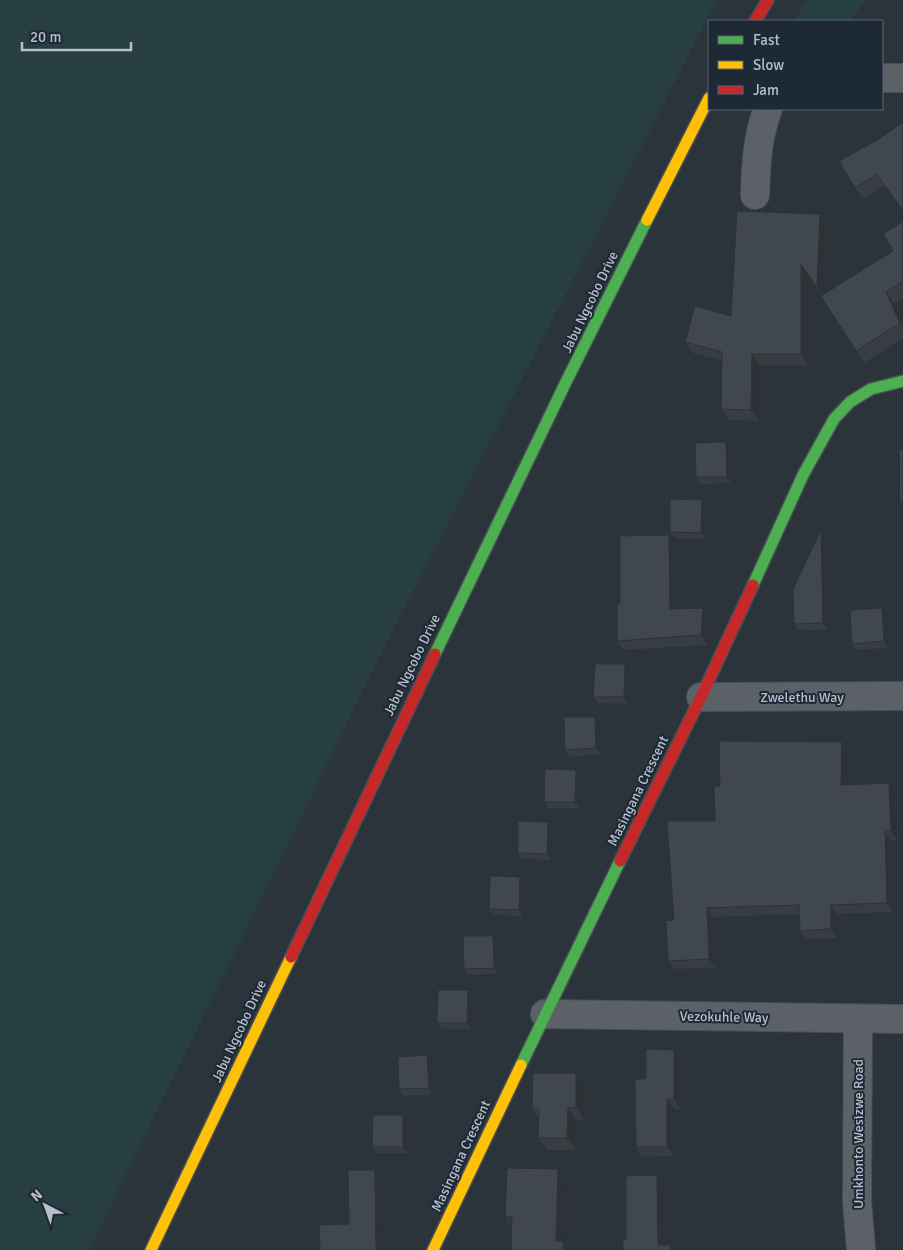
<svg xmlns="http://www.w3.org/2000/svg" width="903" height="1250" viewBox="0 0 903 1250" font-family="Signika,sans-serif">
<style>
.green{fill:#283f41}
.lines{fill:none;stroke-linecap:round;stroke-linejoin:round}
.street-casing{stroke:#494f55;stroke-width:30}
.fast-casing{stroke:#494f55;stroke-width:14}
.slow-casing{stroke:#494f55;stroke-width:14}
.jam-casing{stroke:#494f55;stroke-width:14}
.street{stroke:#5c6168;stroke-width:28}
.fast{stroke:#4caf50;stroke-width:11}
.slow{stroke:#ffc107;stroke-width:11}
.jam{stroke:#c62828;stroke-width:11}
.wall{fill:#383d43}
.shaded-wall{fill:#2e3237}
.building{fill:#41474e;stroke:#2e3237}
.labels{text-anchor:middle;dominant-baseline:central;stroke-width:4;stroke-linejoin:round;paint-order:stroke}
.street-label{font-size:14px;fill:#b6bfcb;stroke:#1e2936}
</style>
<rect width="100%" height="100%" fill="#2b333b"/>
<g class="green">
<polygon points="0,0 717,0 384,648 89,1250 0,1250"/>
<polygon points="807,0 867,0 849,21 794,21"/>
</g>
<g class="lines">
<g class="street-casing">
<g id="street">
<polyline points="882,78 903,78"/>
<path d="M755 195C756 166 757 137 768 109"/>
<polyline points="701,697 903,696"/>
<polyline points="545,1014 903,1019"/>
<polyline points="858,1019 857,1201 861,1250"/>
</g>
</g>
<g class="fast-casing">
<g id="fast">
<polyline points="753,585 803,475 834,419 850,402 871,389 903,381"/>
<polyline points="435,654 565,384 647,220"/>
<polyline points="521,1065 620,861"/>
</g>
</g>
<g class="slow-casing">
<g id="slow">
<polyline points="647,220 709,98"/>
<polyline points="151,1250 291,957"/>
<polyline points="433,1250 521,1065"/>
</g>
</g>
<g class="jam-casing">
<g id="jam">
<polyline points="755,21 768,0"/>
<polyline points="620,861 701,697 753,585"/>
<polyline points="291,957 435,654"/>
</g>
</g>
<use href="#street" class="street"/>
<use href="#fast" class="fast"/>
<use href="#slow" class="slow"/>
<use href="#jam" class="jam"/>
</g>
<g class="wall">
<polygon points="879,139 885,185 863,199 855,188"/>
<polygon points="820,214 828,225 824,294 893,251 903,221 903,298 894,303 903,323 903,338 864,363 809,276 808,365 760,365 759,421 729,420 721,409 722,361 693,353 685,342 731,316"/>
<polygon points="730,448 731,483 700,484 696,477"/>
<polygon points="702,500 706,506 706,539 675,538 670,532"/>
<polygon points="669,535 676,545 676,609 710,617 708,645 623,650 617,641 620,604"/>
<polygon points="825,537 828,630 798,630 794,624"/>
<polygon points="882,608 886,614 888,648 856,650 852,644"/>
<polygon points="625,664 629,670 628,704 598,703 593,697"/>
<polygon points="595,717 600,723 600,755 570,756 565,750"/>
<polygon points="842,742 848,751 847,785 895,792 897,840 891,841 893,912 837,914 837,938 806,939 800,931 799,914 713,917 715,968 674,969 668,961 674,920 715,821 720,786"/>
<polygon points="576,770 581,776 580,808 549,808 544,802"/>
<polygon points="548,822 552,828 552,860 522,859 518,853"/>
<polygon points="520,877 525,883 523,916 493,915 489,909"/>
<polygon points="493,936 497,942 498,974 468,975 464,969"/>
<polygon points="468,990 472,997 471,1029 442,1029 437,1023"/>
<polygon points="674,1050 681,1059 680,1109 674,1109 674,1156 642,1157 636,1147 646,1079"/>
<polygon points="427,1055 432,1061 433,1094 404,1096 399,1089"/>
<polygon points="585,1085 584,1119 576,1120 576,1150 547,1150 538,1138 539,1118 532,1109"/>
<polygon points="403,1115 407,1121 407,1153 377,1153 372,1147"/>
<polygon points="558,1169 566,1181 565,1244 569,1250 511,1250 511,1225 505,1216"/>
</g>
<g class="shaded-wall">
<polygon points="820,214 828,225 824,299 817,288"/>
<polygon points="801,264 809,275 808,365 801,354"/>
<polygon points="886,292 894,303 903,323 903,327 900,323"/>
<polygon points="752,354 760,365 759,421 751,410"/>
<polygon points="726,442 730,448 731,483 727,477"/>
<polygon points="702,500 706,506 706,539 701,533"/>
<polygon points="821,530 825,537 828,630 823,623"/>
<polygon points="669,535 676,545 676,618 670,609"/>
<polygon points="703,608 710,617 708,645 701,635"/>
<polygon points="882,608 886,614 888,648 884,641"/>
<polygon points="625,664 629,670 628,704 624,697"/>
<polygon points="595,717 600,723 600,755 596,748"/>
<polygon points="842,742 848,751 847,794 841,785"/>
<polygon points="576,770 581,776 580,808 575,802"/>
<polygon points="889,783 895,792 897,840 891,831"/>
<polygon points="548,822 552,828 552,860 547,854"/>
<polygon points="885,832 891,841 893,912 887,903"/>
<polygon points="520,877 525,883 523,916 519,910"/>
<polygon points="831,905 837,914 837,938 831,929"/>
<polygon points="707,908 713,917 715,968 709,959"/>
<polygon points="493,936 497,942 498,974 494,968"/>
<polygon points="468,990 472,997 471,1029 467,1023"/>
<polygon points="674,1050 681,1059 680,1109 674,1099"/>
<polygon points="427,1055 432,1061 433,1094 429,1088"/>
<polygon points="576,1073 585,1085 584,1119 576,1107"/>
<polygon points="667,1099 674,1109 674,1156 667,1147"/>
<polygon points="568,1108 576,1120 576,1150 567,1138"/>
<polygon points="403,1115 407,1121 407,1153 403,1147"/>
<polygon points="558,1169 566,1181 565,1244 569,1250 563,1250 556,1241"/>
<polygon points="375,1170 379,1176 380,1250 376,1250"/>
<polygon points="657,1175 664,1185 665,1250 658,1245"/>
</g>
<g class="building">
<polygon points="903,122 903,210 877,175 855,188 839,161 879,139"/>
<polygon points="737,211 820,214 817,288 801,264 801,354 752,354 751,410 721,409 722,352 685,342 695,306 731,316"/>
<polygon points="903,221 903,281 886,292 900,323 856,351 821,296 893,251 883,234"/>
<polygon points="726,442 727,477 696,477 695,443"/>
<polygon points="899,450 903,450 903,503 900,503"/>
<polygon points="670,499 702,500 701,533 670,532"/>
<polygon points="821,530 823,623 794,624 793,589"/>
<polygon points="669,535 670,609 703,608 701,635 617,641 617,604 620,604 620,536"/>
<polygon points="882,608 884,641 852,644 850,610"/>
<polygon points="595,664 625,664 624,697 593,697"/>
<polygon points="564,717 595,717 596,748 565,750"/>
<polygon points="719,741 842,742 841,785 889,783 891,831 885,832 887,903 831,905 831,929 800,931 799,905 707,908 709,959 668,961 666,921 674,920 667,821 715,821 714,786 720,786"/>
<polygon points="545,769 576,770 575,802 544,802"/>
<polygon points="518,821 548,822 547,854 518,853"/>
<polygon points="490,876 520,877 519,910 489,909"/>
<polygon points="463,936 493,936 494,968 464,969"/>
<polygon points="438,990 468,990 467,1023 437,1023"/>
<polygon points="646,1049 674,1050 674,1099 667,1099 667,1147 636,1147 635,1079 646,1079"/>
<polygon points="427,1055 429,1088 399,1089 398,1057"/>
<polygon points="533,1073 576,1073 576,1107 568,1108 567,1138 538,1138 539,1109 532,1109"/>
<polygon points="373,1115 403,1115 403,1147 372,1147"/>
<polygon points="507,1168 558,1169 556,1241 563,1241 563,1250 511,1250 512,1217 505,1216"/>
<polygon points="348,1170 375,1170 376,1250 320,1250 319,1225 349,1224"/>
<polygon points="657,1175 658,1245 670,1245 671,1250 623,1250 623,1240 626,1240 626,1176"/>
</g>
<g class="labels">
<g class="street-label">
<text transform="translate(590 302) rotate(-64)">Jabu Ngcobo Drive</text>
<text transform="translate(412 665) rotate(-64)">Jabu Ngcobo Drive</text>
<text x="802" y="697">Zwelethu Way</text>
<text transform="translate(638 791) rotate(-64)">Masingana Crescent</text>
<text transform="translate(724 1017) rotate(1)">Vezokuhle Way</text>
<text transform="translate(239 1031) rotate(-65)">Jabu Ngcobo Drive</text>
<text transform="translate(858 1134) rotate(-90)">Umkhonto Wesizwe Road</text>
<text transform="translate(461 1156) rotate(-65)">Masingana Crescent</text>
</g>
</g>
<rect x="708" y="20" width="175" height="90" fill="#1e2936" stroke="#5b6572"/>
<rect x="718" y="36" width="25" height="8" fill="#4caf50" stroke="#5b6572"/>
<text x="753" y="45" font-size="15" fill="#b6bfcb">Fast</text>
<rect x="718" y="61" width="25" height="8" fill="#ffc107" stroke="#5b6572"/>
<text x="753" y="70" font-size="15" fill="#b6bfcb">Slow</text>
<rect x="718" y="86" width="25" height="8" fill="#c62828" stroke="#5b6572"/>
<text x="753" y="95" font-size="15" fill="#b6bfcb">Jam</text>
<g transform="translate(45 1205) rotate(319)" stroke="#1e2936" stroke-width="4" paint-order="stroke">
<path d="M0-4L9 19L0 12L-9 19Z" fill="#b6bfcb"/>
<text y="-8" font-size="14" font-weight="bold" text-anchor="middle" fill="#b6bfcb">N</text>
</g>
<path d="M22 42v8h109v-8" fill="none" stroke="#b6bfcb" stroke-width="2.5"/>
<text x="30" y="42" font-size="15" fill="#b6bfcb" stroke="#1e2936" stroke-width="4" paint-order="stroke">20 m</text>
</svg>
